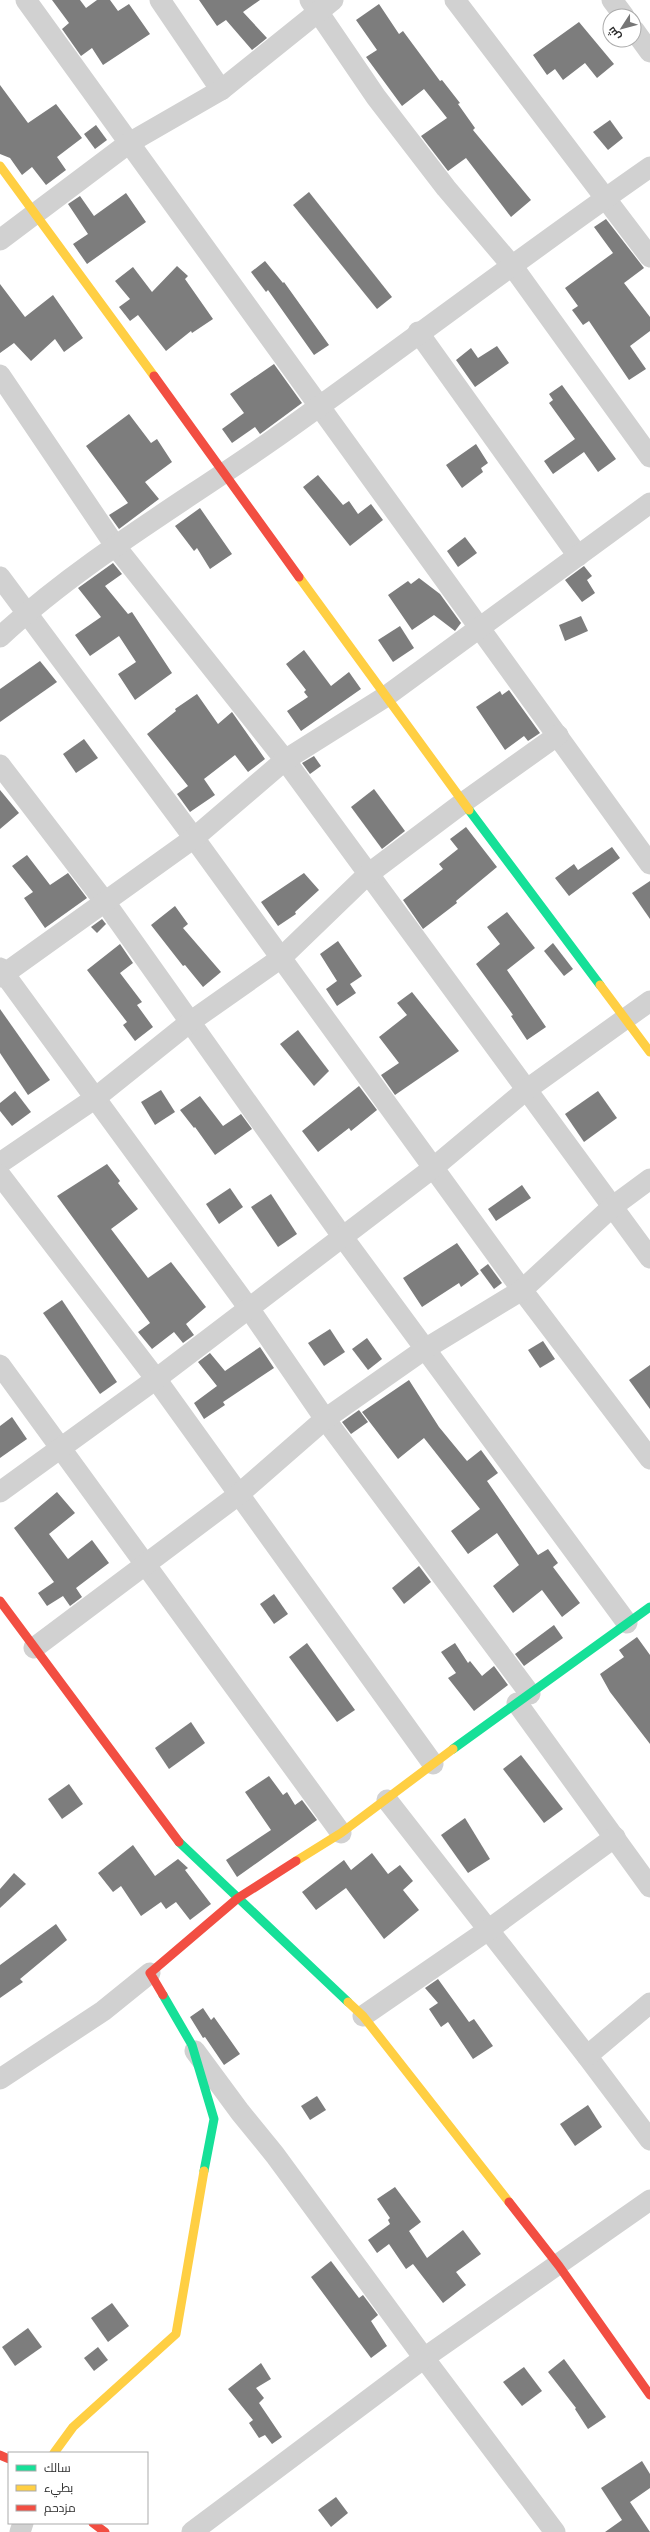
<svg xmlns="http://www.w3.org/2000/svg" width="650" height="2532" viewBox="0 0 650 2532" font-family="Arial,Cairo,sans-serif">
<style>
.building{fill:#7d7d7d}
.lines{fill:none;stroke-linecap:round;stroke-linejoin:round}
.street{stroke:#d1d1d1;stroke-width:21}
.fast{stroke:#16e098;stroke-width:9}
.slow{stroke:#ffcf43;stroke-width:9}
.jam{stroke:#f24e42;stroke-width:9}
</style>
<rect width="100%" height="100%" fill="#fff"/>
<g class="building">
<polygon points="52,0 80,0 86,8 97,0 110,0 118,11 129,4 150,34 103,65 92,48 81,56 62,29 69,23"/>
<polygon points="199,0 260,0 243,12 267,38 252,50 226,20 217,26"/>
<polygon points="379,4 399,34 403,31 440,81 442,80 460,103 458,104 475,128 473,130 531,200 511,217 466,158 448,171 421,136 447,118 424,89 402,106 366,57 377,50 356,20"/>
<polygon points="579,22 614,64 597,78 585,63 563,80 555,69 547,75 533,55"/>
<polygon points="0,85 28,123 56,104 82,138 57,157 66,170 46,185 32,167 22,175 10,158 0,154"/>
<polygon points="610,120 623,138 608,150 593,132"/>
<polygon points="96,125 107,140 95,149 84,134"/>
<polygon points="309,192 392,297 377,309 293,205"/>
<polygon points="126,193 146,222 87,264 73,244 88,234 68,204 80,196 94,216"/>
<polygon points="606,219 644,268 624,283 650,317 650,331 630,346 646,369 629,380 589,321 583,325 572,310 578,306 565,288 613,253 594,227"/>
<polygon points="265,261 283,283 284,282 329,345 314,355 268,290 266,292 251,272"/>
<polygon points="177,266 188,276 185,279 213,319 192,333 191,331 166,351 138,315 130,321 119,307 130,299 115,281 133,267 152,292"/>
<polygon points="0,284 25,317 53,295 83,338 64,352 55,339 31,361 14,343 0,353"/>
<polygon points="497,346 509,363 475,387 456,360 471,348 478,358"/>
<polygon points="274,364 302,403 260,434 255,427 232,443 222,429 244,413 230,394"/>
<polygon points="562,385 616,459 598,472 584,452 553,474 544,461 575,439 549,403 553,400 549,394"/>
<polygon points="129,414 151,443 157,439 172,462 145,482 159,499 119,529 109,515 128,503 86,446"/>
<polygon points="476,444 488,463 481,468 483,472 462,488 446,465"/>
<polygon points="318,475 343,505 349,501 358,514 371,504 383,520 350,546 303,487"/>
<polygon points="200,508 232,554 210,569 197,548 194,551 175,526"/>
<polygon points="465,537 477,553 458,567 447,551"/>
<polygon points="113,563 122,574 105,586 128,614 132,612 172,673 135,700 118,674 136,662 119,636 90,656 75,635 101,617 78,588"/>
<polygon points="584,566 592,576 587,580 595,593 582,602 565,580"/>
<polygon points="419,578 440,594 461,623 455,631 434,615 412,630 388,595 408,581 411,584"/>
<polygon points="581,616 588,631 565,641 559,625"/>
<polygon points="400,626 414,648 393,662 378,640"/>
<polygon points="304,650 331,686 349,672 361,689 301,731 287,711 308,697 304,692 306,690 286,664"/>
<polygon points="40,661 57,682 0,722 0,689"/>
<polygon points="509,690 540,733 528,741 524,736 505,750 476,707 500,691 502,695"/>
<polygon points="197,694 218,724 232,712 265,759 248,772 235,755 204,779 215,795 190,812 177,794 188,786 147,734 176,711 175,709"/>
<polygon points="84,739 98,758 76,773 63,754"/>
<polygon points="314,756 321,766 310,774 302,763"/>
<polygon points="374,789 405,831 382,849 351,807"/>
<polygon points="0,790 19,813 0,829"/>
<polygon points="466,827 497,867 456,901 457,903 423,929 403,900 443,869 439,864 458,849 450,839"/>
<polygon points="612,847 620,858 569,896 555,878 574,864 578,870"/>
<polygon points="27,855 50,885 68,873 87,898 45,928 24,898 33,892 12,866"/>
<polygon points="304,873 319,890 295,912 296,914 278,926 261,902"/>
<polygon points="650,881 650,919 632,893"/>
<polygon points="175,906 188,924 183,928 221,972 203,987 185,965 183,966 151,925"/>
<polygon points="507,912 535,948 507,970 546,1027 527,1040 511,1016 513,1015 476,964 500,944 487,927"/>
<polygon points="102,919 106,924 97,933 91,927"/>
<polygon points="338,941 362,976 350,984 356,993 337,1006 326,989 337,981 320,954"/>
<polygon points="553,943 573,969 564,976 544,951"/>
<polygon points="120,944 133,963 120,973 142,1002 137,1005 153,1027 135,1041 123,1025 127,1022 87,970"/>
<polygon points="412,992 459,1051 395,1095 381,1075 399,1063 379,1037 407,1015 397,1003"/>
<polygon points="0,1009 50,1080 28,1095 0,1053"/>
<polygon points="298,1030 329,1071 314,1086 280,1044"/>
<polygon points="359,1086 377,1110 351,1131 349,1128 318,1152 302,1131"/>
<polygon points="161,1090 175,1112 155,1125 141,1102"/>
<polygon points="15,1091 31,1112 12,1126 0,1111 0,1103"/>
<polygon points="598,1091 617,1118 584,1142 565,1114"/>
<polygon points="200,1096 223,1126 241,1114 252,1129 215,1155 195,1127 194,1128 180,1110"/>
<polygon points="107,1164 120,1181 118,1183 138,1209 111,1229 148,1278 171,1262 206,1307 186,1324 194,1335 183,1343 174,1332 152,1349 138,1332 150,1323 57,1196"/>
<polygon points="522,1185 531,1198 496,1221 488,1209"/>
<polygon points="230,1188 243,1207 219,1224 206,1204"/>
<polygon points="271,1194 297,1234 278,1247 251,1207"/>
<polygon points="457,1243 479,1274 461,1287 459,1283 422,1307 403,1278"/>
<polygon points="488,1264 502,1283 494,1289 480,1270"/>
<polygon points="62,1300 117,1382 100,1394 43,1313"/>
<polygon points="330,1329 345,1352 324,1366 308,1343"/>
<polygon points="367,1338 382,1359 368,1370 352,1349"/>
<polygon points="543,1341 555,1359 540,1368 528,1350"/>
<polygon points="260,1347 274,1368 223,1402 225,1405 204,1419 194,1403 217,1386 198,1362 210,1353 225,1371"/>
<polygon points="650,1365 650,1409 629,1380"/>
<polygon points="409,1380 439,1427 467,1461 481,1450 498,1473 487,1481 538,1555 548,1549 558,1563 553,1567 580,1603 562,1617 542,1590 513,1613 493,1586 519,1565 497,1533 468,1554 451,1531 480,1509 424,1438 398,1459 362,1412"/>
<polygon points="359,1410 368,1422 351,1434 342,1422"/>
<polygon points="12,1417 27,1439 0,1458 0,1426"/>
<polygon points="57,1492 75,1513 49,1534 68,1559 92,1540 109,1563 76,1588 82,1597 70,1606 63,1596 47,1606 38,1593 54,1582 14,1528"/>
<polygon points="419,1566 431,1582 404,1604 392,1588"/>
<polygon points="274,1594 288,1614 274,1624 260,1604"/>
<polygon points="554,1625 563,1638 524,1666 515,1654"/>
<polygon points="637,1637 650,1655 650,1744 610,1692 600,1674 624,1657 619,1650"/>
<polygon points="307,1643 355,1710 337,1722 289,1657"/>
<polygon points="455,1643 468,1663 470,1661 482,1676 494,1666 508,1685 474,1711 448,1678 456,1673 441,1652"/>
<polygon points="191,1722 205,1743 169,1769 155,1748"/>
<polygon points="521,1755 563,1809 544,1823 503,1769"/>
<polygon points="269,1776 283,1795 287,1792 295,1805 302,1800 317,1820 237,1877 226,1860 271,1830 245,1792"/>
<polygon points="69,1784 83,1804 62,1819 48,1799"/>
<polygon points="465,1818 490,1859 468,1873 441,1835"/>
<polygon points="133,1845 155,1876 178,1859 188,1868 185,1870 211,1904 190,1920 176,1902 166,1909 161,1902 141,1916 121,1886 113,1892 98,1873"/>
<polygon points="372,1853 388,1874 400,1865 413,1881 403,1890 419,1910 384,1939 346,1888 316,1910 302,1892 344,1860 351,1870"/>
<polygon points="14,1873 26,1884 0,1908 0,1889"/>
<polygon points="56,1924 67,1940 20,1979 23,1982 0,1998 0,1965"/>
<polygon points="438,1979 469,2022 474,2019 493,2046 473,2059 448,2022 441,2027 429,2009 438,2003 425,1988"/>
<polygon points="203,2008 211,2020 214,2017 240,2054 224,2065 205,2037 203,2038 190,2017"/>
<polygon points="317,2096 326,2110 310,2120 301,2106"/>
<polygon points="588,2105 602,2127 575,2146 560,2124"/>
<polygon points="395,2187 421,2222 409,2231 427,2258 463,2230 481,2254 456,2272 466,2285 443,2303 413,2264 406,2269 389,2244 377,2253 368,2240 390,2224 388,2220 390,2218 377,2199"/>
<polygon points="331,2261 359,2298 363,2295 378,2315 371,2321 387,2346 371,2358 311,2277"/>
<polygon points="112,2303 129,2326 108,2342 91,2318"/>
<polygon points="28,2328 42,2347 15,2366 2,2347"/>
<polygon points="98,2347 108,2360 94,2371 84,2358"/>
<polygon points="564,2359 606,2417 588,2429 575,2409 576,2408 548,2372"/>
<polygon points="261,2363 271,2379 256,2388 264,2398 259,2403 282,2437 272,2444 265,2435 259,2438 249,2423 253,2420 228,2389"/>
<polygon points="524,2367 542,2391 522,2406 503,2382"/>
<polygon points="642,2461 650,2474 650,2488 630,2502 650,2532 605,2532 622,2520 601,2488"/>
<polygon points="336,2497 348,2513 331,2527 318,2510"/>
</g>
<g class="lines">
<g class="street">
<polyline points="26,0 650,864"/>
<polyline points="160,0 221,90"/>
<polyline points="310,0 376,97 446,188 513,267 650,457"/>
<polyline points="455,0 650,257"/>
<polyline points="612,0 624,16"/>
<polyline points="634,30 650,52"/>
<polyline points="0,240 129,143 221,90 333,0"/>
<polyline points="418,332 578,556"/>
<polyline points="0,375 116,547 285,760 650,1258"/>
<polyline points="0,577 194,838 522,1290 650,1459"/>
<path d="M0 637C81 562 181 504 271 441 398 351 522 256 650 167"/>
<polyline points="0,765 105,902 342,1236 627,1623"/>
<polyline points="0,968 248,1307 325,1419 530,1694"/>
<polyline points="0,977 194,838 285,760 385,697 650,503"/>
<polyline points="0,1163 94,1099 190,1022 281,958 367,875 464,802 558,735"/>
<polyline points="0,1175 156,1379 433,1764"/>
<polyline points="0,1365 341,1833"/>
<polyline points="0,1492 156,1379 433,1168 526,1090 650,1001"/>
<polyline points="34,1648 238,1495 325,1419 425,1349 522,1290 612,1207 650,1179"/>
<polyline points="517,1703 650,1887"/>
<polyline points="387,1800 587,2056 650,2140"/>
<polyline points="363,2016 488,1930 615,1837"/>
<polyline points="195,2051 240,2112 275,2155 424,2358 555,2532"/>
<polyline points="587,2056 650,2003"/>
<polyline points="0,2079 103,2011 150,1973"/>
<polyline points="20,2532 23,2523"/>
<polyline points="192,2532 424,2358 650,2200"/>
</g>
<g class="fast">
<polyline points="469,810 600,985"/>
<polyline points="453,1749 650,1607"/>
<polyline points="179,1842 348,2002"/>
<polyline points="163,1995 192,2045 214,2119 204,2171"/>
</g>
<g class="slow">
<polyline points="0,166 154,376"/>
<polyline points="299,577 469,810"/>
<polyline points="600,985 650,1052"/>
<polyline points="296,1861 341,1833 453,1749"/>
<polyline points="348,2002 363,2016 509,2202"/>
<polyline points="54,2453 73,2427 176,2334 204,2171"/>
</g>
<g class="jam">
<polyline points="154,376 299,577"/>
<polyline points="0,1601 179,1842"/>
<polyline points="163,1995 150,1973 238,1898 296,1861"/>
<polyline points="509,2202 559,2266 650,2395"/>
<polyline points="0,2455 9,2459"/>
<polyline points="93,2523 105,2532"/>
</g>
</g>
<rect x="8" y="2452" width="140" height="72" fill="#ffffff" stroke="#ababab"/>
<rect x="16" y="2465" width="20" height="6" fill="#16e098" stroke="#ababab"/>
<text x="44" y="2472" font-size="12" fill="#2c2c2c">سالك</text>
<rect x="16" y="2485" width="20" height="6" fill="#ffcf43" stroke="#ababab"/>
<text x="44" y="2492" font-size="12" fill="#2c2c2c">بطيء</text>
<rect x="16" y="2505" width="20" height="6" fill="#f24e42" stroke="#ababab"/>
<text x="44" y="2512" font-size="12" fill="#2c2c2c">مزدحم</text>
<g transform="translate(622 28) rotate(234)"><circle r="19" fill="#ffffff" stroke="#ababab"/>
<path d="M0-3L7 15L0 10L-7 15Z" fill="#767676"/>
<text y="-6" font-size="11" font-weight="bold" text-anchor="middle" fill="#2c2c2c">ش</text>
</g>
</svg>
